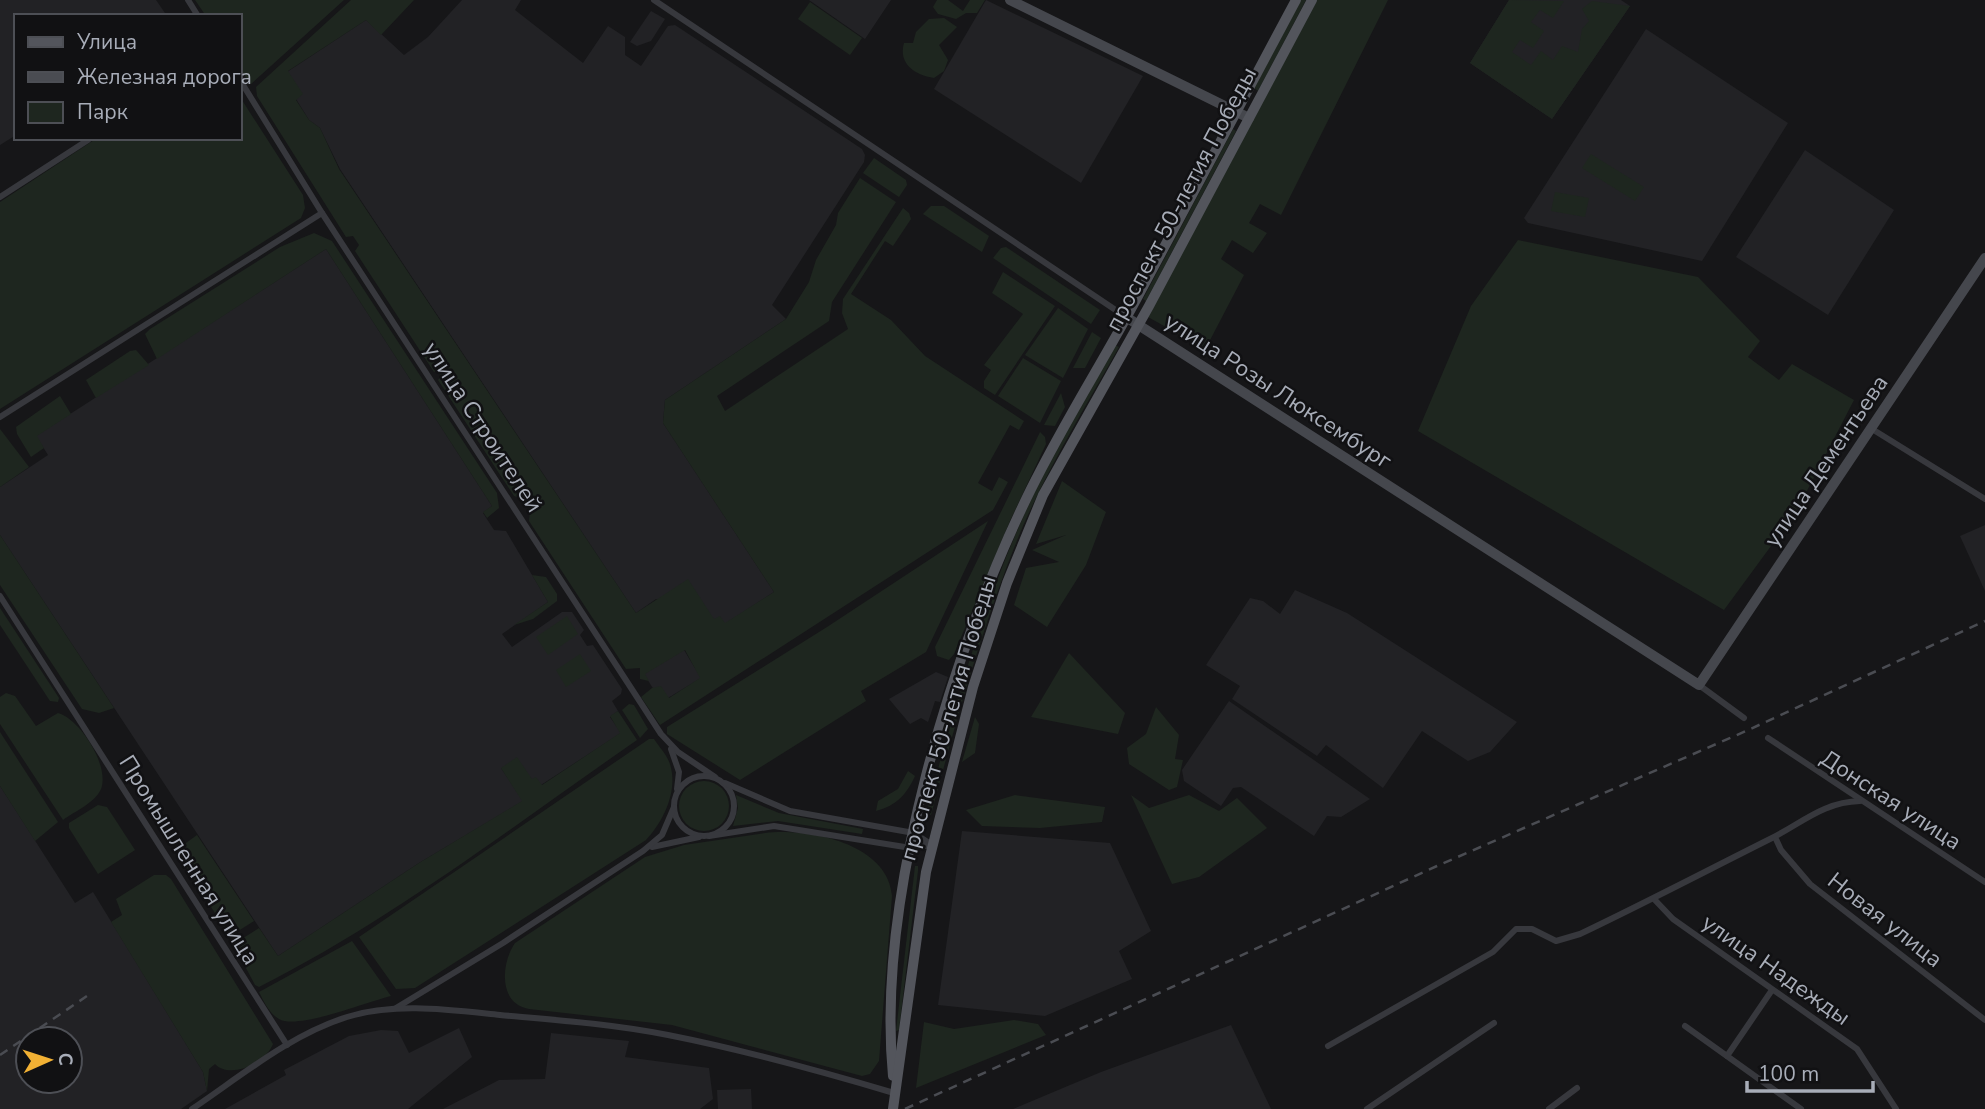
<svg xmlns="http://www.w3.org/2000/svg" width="1985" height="1109" viewBox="0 0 1985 1109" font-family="'Nunito Sans',sans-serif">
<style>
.built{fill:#222225;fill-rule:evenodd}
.green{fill:#1e261f}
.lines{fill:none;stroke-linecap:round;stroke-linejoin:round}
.street{stroke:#37383d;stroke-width:6}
.secondary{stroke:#45474d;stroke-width:10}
.primary{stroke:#53555c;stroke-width:10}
.rail{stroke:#4a4c52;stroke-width:2.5;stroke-dasharray:9 7;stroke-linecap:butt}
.labels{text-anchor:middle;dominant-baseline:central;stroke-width:5;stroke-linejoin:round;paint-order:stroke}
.street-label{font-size:23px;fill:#a8adb8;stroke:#111113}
</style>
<rect width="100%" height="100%" fill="#161618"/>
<g class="built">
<polygon points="0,0 156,0 167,16 16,16 16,135 0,145"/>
<polygon points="462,0 521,0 515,10 583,63 608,26 625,37 625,55 641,66 668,26 675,25 862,149 865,155 864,162 772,305 786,319 665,400 663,423 774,592 725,624 656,599 636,613 340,169 320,128 309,120 296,99 287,72 366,20 404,55 428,37"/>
<polygon points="809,0 891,0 865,39"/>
<polygon points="986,0 1143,76 1081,183 934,89"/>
<polygon points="1509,0 1621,0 1630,6 1552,119 1470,63"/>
<polygon points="651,11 665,19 651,41 637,46 630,42"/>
<polygon points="1646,29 1788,123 1702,261 1528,223 1524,218"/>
<polygon points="1805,150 1894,210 1828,315 1736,257"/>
<polygon points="326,249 492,506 483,513 494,530 506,531 548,602 502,634 512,647 562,612 572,612 584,630 580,635 587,646 593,645 622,689 621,694 612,701 618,711 610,717 621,733 541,785 501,768 523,801 419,863 278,956 0,535 0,487 48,455 36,436"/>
<polygon points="1985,525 1985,591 1960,536"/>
<polygon points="1295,590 1347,613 1517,722 1490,752 1468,761 1422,731 1383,788 1326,745 1317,756 1232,699 1240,686 1206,665 1250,598 1263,601 1280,614"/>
<polygon points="684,650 701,678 668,698 654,690 644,674"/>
<polygon points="936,672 948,677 940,702 935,701 928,722 921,718 910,724 889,699"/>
<polygon points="1229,701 1370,799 1341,817 1327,816 1314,836 1241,787 1233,788 1221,806 1184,781 1182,770"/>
<path d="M0 786 75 903 93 892 203 1072 207 1091 181 1109H0ZM28 1039H70V1081H28Z"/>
<polygon points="962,831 1110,843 1151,931 1119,951 1132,979 1045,1016 938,1005"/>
<polygon points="1231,1025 1271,1109 1013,1109 1101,1072"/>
<polygon points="459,1028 472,1057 408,1109 225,1109 286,1075 284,1070 349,1036 381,1030 398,1031 409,1053"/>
<polygon points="551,1033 629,1041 625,1057 709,1068 713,1099 700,1109 443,1109 499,1080 545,1079"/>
<polygon points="751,1089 752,1109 718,1109 717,1090"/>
</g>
<g class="green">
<polygon points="195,0 344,0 251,84 240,69 240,16 206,16"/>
<polygon points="351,0 414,0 381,35 366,20 288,71 303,94 296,100 309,120 320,128 339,169 636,613 688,579 714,619 720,616 725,623 774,592 663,423 665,400 786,319 809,282 816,260 836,225 838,213 860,178 896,202 832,302 829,321 717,396 725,411 848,329 842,313 843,299 903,208 909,213 911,219 893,246 885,241 851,294 891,320 925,356 1024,421 1019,430 1010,425 978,483 992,491 999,477 1008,482 993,510 660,725 641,697 652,688 661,686 669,698 700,678 685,650 645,674 649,681 640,679 640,668 626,669 529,521 530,511 523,499 514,496 438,380 441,376 438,371 434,372 355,251 359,245 353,236 346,237 257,96 256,87"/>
<polygon points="937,0 948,0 963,11 970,0 985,0 977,13 966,13 956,19 938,14 933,7"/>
<polygon points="1301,0 1306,0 1258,91 1254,88"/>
<polygon points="1317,0 1388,0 1281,215 1260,204 1249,223 1267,233 1253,253 1232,240 1221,259 1244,275 1208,344 1202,347 1148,317"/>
<polygon points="1509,0 1564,1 1553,18 1540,10 1531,22 1544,31 1533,48 1520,40 1512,52 1531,65 1541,51 1553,60 1562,46 1578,52 1582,29 1589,21 1582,9 1592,1 1630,6 1552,119 1470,63"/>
<polygon points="810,2 862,38 850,55 798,19"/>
<path d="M944 18 957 27 939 45 948 60 944 71 934 78C915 75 898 64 904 43H913L916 32 929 19Z"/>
<polygon points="240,97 303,195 305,208 301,218 0,409 0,202 97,138 240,138"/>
<polygon points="1233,129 1236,131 1146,301 1143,299"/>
<polygon points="1591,154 1644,187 1635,201 1582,168"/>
<polygon points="874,158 906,180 907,185 899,197 863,173"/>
<polygon points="1555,192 1589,198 1585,217 1551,211"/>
<polygon points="931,206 944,206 989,236 982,252 923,214"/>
<polygon points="314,233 332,241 497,493 499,508 487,518 483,512 492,506 326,249 157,359 145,334 150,329 280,247"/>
<polygon points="1518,240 1698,277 1760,341 1748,357 1779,380 1792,364 1854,400 1796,512 1724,610 1418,431 1471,306"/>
<polygon points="1006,247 1100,310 1091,324 993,258 1001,248"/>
<polygon points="1003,272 1055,306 995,395 984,388 984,381 991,370 984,365 1023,314 992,293"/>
<polygon points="1058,308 1088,329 1063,378 1025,355"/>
<polygon points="1092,332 1101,338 1085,368 1073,368"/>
<path d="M1115 345 1119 347C1086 406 1050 464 1023 526 984 619 957 717 931 815L926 814C952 715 979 618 1020 524 1047 462 1082 404 1115 345Z"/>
<polygon points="136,350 149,365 96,398 86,380 130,351"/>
<polygon points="1023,358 1061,381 1040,423 998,396"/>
<polygon points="1061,393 1065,407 1055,426 1044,425"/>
<polygon points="60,396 71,414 37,436 44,448 31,457 17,434 16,427"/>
<polygon points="0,429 29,467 0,487"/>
<polygon points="1040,432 1045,437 1046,444 1010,521 954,654 949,660 937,656 935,647"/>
<polygon points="1062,481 1106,512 1086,565 1047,627 1014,605 1026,568 1059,562 1032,550 1066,535 1036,544"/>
<polygon points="988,521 926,652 861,691 866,701 740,780 667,734 667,727 827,627"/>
<polygon points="0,535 114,708 99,713 82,709 0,585"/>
<polygon points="532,575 546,577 557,594 557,601 533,619 514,625 548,602"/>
<polygon points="0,608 59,698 58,702 50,701 0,625"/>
<polygon points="567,616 578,634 548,655 536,637"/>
<polygon points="1069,653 1125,713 1118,734 1031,717"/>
<polygon points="580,654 591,671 566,687 556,670"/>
<path d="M6 693 15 696 36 726 58 713C80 719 110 766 101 789 95 803 75 811 63 820L0 724V697Z"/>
<polygon points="629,704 634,705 648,729 640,738 622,710"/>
<polygon points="1156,707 1179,735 1175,759 1183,760 1177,787 1169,790 1129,764 1127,748 1146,734"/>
<path d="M618 711 637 740C513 826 393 919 259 987L255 985 237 951 240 940 259 928 278 956 419 863 522 801 501 768 517 757 532 779 536 777 542 785 620 733 610 716Z"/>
<polygon points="975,717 979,724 975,753 962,762"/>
<polygon points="0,732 58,822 35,841 0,786"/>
<path d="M649 739H654C660 748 669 757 671 768 677 793 663 822 646 840L415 988 396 989 359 937Z"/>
<path d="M908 771 915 776C907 794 896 806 876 811L878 801 898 789Z"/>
<circle cx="704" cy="806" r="25"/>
<polygon points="736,795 779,813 863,829 862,834 778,821 733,826 738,808"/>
<polygon points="1015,795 1105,807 1102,822 1040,828 982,826 966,810"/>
<polygon points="1131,795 1149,808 1189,795 1219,811 1237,798 1267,828 1199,877 1172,884"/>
<polygon points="98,805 107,807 135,850 98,874 69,828 69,823"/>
<path d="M765 833C808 828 888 843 892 896L879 1061 870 1074 862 1076 672 1025 529 1009C498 1004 501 963 515 943L645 857 684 845Z"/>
<polygon points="197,835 254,921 235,933 226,931 179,855 179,848"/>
<polygon points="915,866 918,866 918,871 899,1030 896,1031"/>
<path d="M154 875H166L171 879 273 1044C266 1063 230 1080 215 1064L209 1069 207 1091 203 1072 111 922 122 915 116 899Z"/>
<path d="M352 941 391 996C366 1002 298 1030 279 1019 269 1013 264 1002 259 992Z"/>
<polygon points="1014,1020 1038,1024 1046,1035 916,1088 924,1022 954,1029"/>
</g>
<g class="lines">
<g class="street">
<polyline points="188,0 198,16"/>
<polyline points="654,0 1126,317"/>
<polyline points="240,80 322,213 661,734 678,752 715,777"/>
<polyline points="0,197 88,140"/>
<polyline points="0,417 322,213"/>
<polyline points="1872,429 1985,499"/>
<polyline points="0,596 287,1045"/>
<polyline points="1699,685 1744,718"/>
<polyline points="1768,738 1985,882"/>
<polyline points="671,749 679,772 677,789"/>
<circle cx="704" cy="806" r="30"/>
<polyline points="725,783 790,811 914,833 932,845"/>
<polyline points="709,836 774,826 911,848 932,845"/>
<polyline points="1775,837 1781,850 1810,884 1985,1020"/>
<polyline points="652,847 699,837"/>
<polyline points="1654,899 1673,919 1857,1049 1896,1109"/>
<polyline points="396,1008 503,943 643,851 662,835 674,807"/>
<polyline points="1685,1026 1801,1109"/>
<path d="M1328 1046 1493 952 1516 929H1532L1556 941 1580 934C1645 903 1708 870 1772 838 1803 822 1824 802 1860 801"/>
<polyline points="1727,1056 1772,990"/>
<path d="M192 1109C241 1076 290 1035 347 1017 395 1002 451 1010 500 1015 556 1020 613 1024 668 1035 744 1050 820 1071 894 1093"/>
<polyline points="1367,1109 1494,1023"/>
<polyline points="1549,1109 1577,1088"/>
</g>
<g class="secondary">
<polyline points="1010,0 1249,118"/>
<polyline points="1126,317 1699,685 1985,258"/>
</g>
<g class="primary">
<path d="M893 1076C876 898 952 649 1031 489 1063 424 1102 363 1136 300 1190 200 1243 100 1296 0"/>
<polyline points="893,1109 926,872 973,687 1007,583 1043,495 1149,306 1312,0"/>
</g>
<g class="rail">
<polyline points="0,1055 87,996"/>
<polyline points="905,1109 1437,866 1746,731 1985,621"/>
</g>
</g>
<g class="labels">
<g class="street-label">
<text transform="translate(1181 199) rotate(-62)">проспект 50-летия Победы</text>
<text transform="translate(1278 391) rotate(33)">улица Розы Люксембург</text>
<text transform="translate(483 427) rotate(57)">улица Строителей</text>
<text transform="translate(1826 461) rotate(-56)">улица Дементьева</text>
<text transform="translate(948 718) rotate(-74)">проспект 50-летия Победы</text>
<text transform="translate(1891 800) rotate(33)">Донская улица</text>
<text transform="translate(189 860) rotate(58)">Промышленная улица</text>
<text transform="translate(1885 920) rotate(38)">Новая улица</text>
<text transform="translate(1776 970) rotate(35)">улица Надежды</text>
</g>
</g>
<rect x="14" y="14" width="228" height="126" fill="#111113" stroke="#4d4f55" stroke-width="2"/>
<rect x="28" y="37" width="35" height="10" fill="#53555c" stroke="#4d4f55" stroke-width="2"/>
<text x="77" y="49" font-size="21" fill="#a8adb8">Улица</text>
<rect x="28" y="72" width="35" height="10" fill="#4a4c52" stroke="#4d4f55" stroke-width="2"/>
<text x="77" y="84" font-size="21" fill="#a8adb8">Железная дорога</text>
<rect x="28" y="102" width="35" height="21" fill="#1e261f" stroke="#4d4f55" stroke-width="2"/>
<text x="77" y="119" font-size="21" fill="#a8adb8">Парк</text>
<g transform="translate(49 1060) rotate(87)"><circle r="33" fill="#111113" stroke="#4d4f55" stroke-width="2"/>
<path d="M0-5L12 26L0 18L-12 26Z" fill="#f2b134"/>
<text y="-10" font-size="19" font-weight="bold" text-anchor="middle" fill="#a8adb8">С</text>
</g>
<path d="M1747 1081v10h126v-10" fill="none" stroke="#a8adb8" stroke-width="3.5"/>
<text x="1758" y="1081" font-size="21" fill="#a8adb8" stroke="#111113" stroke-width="5" paint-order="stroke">100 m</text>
</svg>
